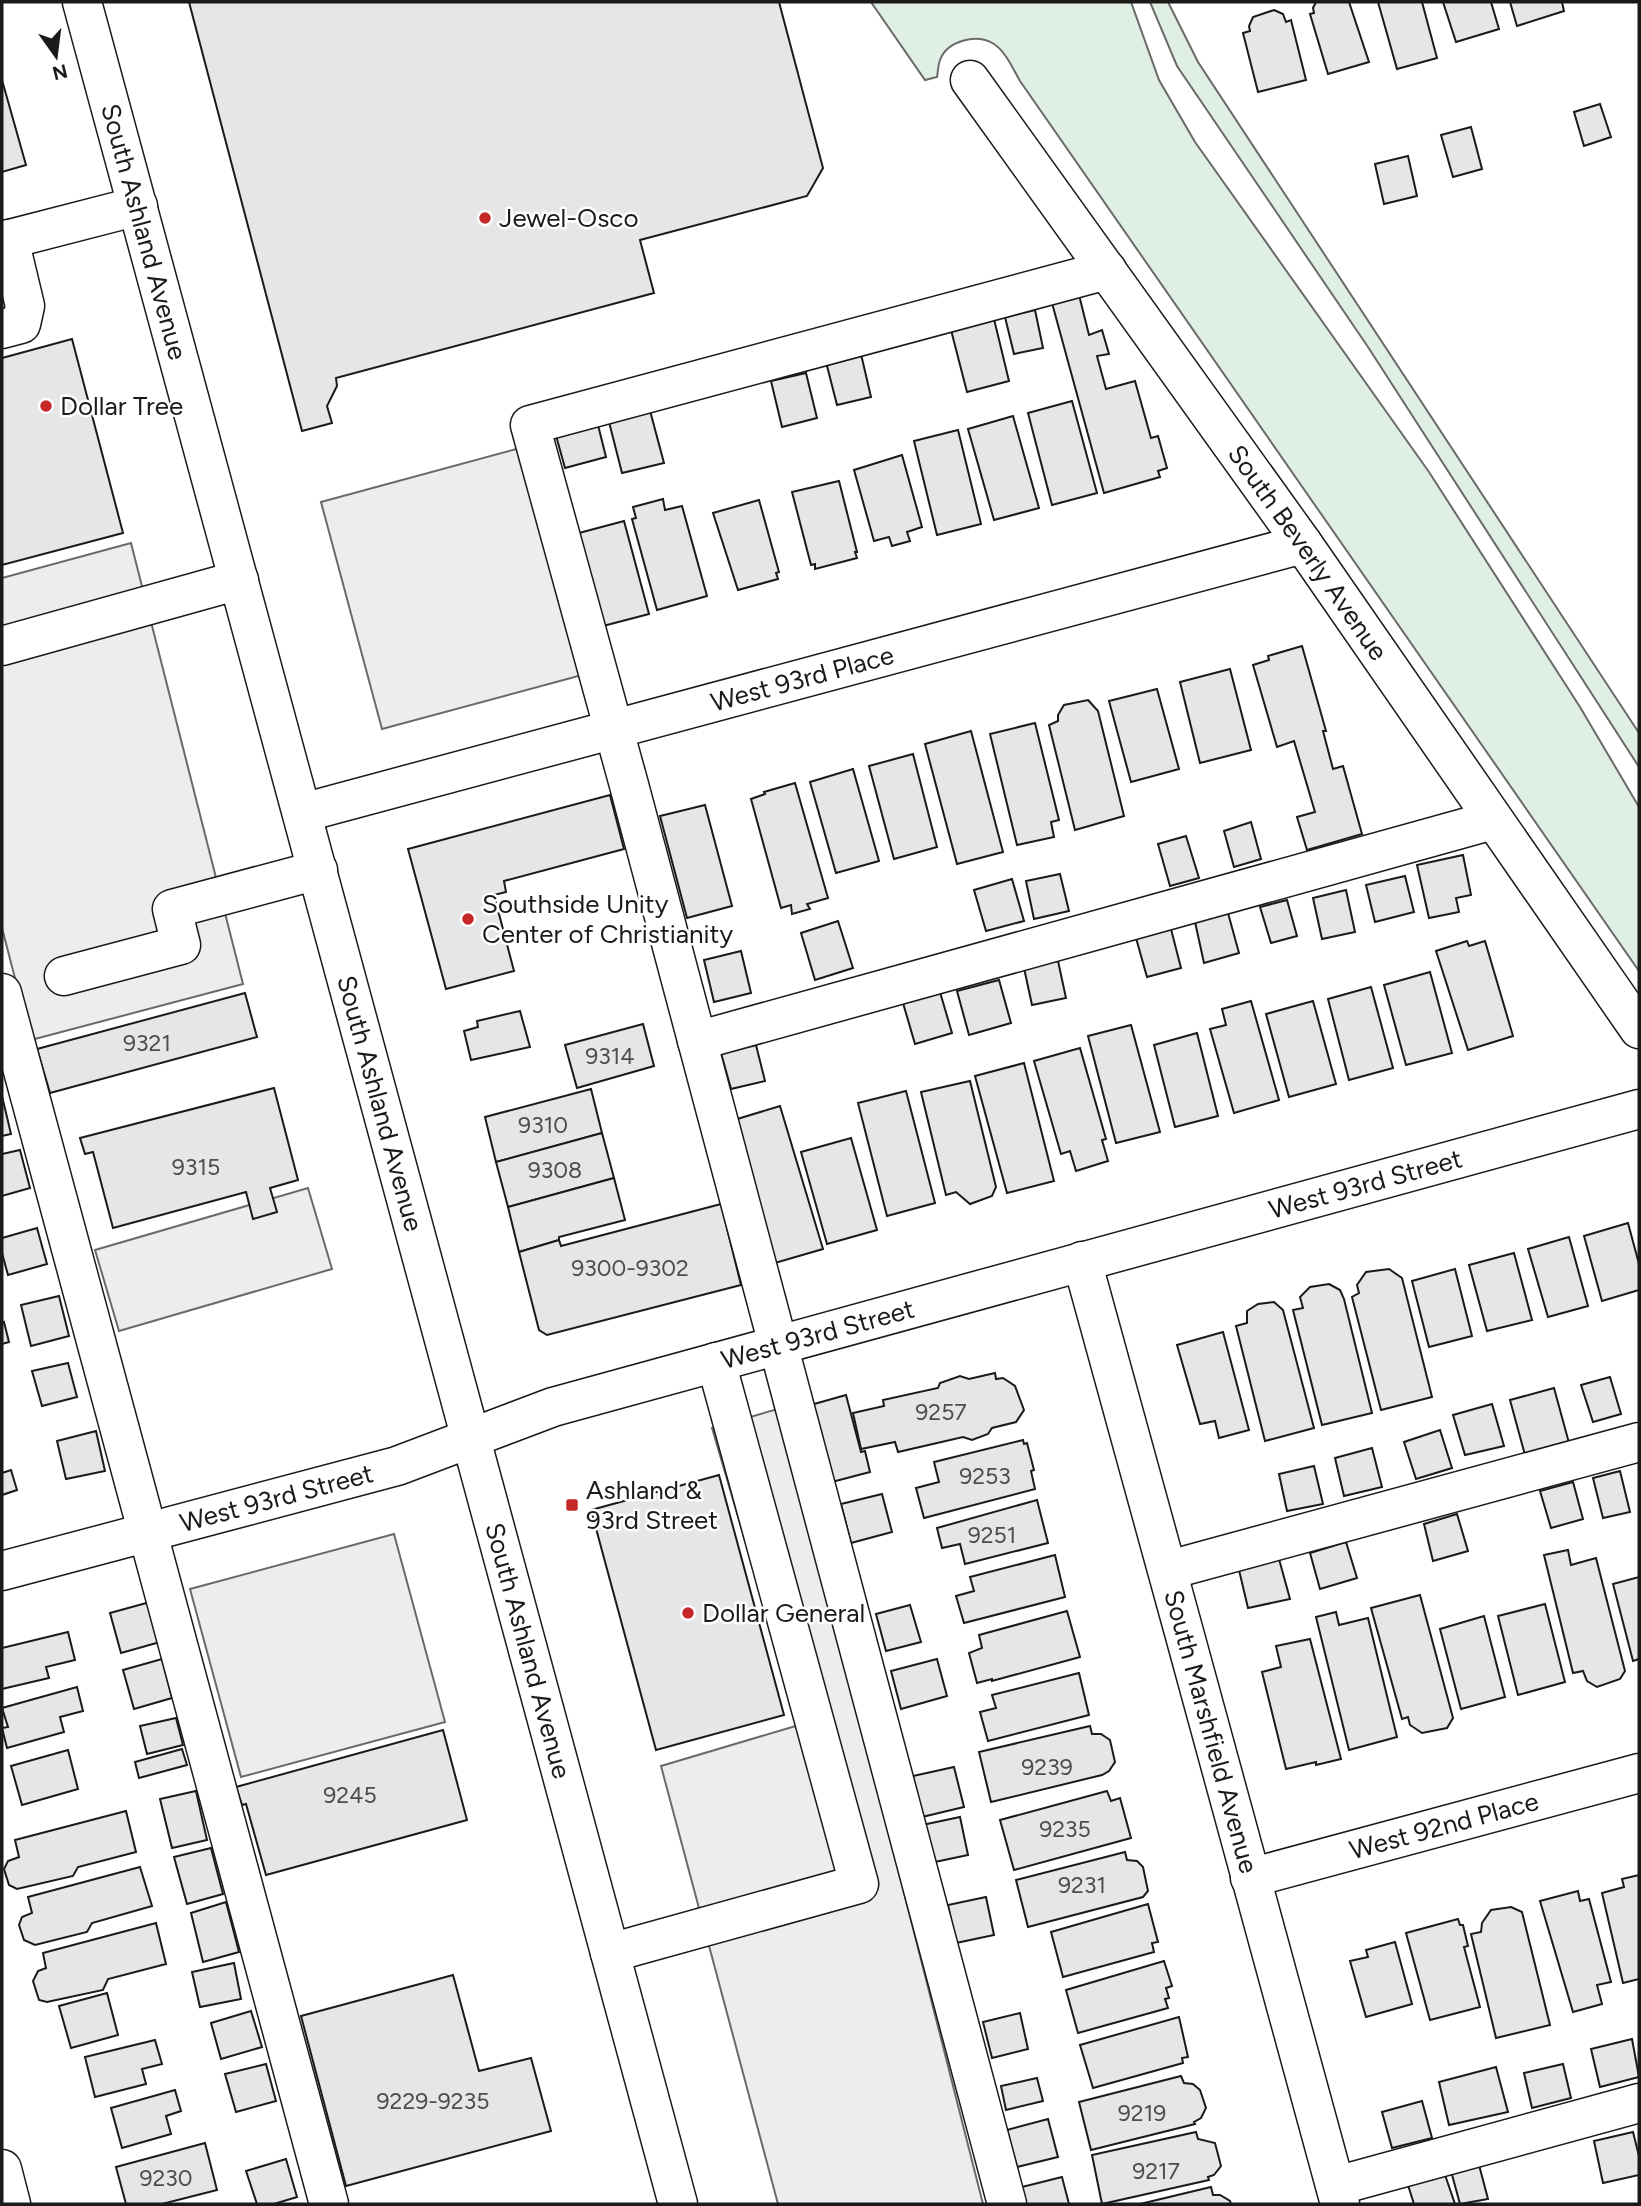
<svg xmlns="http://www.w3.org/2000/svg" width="1641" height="2206" viewBox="0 0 1641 2206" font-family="Figtree,sans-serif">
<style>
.green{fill:#e0efe3;stroke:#6a6a6a;stroke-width:2}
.parking{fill:#ededed;stroke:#6a6a6a;stroke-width:2}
.building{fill:#e6e6e6;stroke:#1a1a1a;stroke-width:2}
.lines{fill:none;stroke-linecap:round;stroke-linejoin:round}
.minor-casing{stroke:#1a1a1a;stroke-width:41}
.major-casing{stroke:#1a1a1a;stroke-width:41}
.minor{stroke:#fff;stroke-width:38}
.major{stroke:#fff;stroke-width:38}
.poi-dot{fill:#c62828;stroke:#fff;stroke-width:2.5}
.labels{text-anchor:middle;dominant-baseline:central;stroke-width:5;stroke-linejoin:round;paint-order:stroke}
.number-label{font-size:23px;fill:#4d4d4d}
.poi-label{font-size:26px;fill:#1a1a1a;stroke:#fff;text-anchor:start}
.street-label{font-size:26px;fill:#1a1a1a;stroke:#fff}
</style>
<rect width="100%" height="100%" fill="#fff"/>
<g class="green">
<path d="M871 2H1131L1159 80 1195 142 1429 472 1580 707 1639 807V971L1020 81C1013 69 1006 52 994 44 976 33 947 41 940 60 938 65 938 72 937 77L925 80Z"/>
<polygon points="1150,2 1168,2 1198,62 1639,733 1639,767 1368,347 1177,66"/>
</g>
<g class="parking">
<polygon points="520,448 582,675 382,729 321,502"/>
<polygon points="131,543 243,984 31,1040 2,928 2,578"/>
<polygon points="308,1188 332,1269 119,1331 95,1250"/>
<polygon points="781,1408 983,2204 778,2204 661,1766 799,1725 712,1428"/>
<polygon points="394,1534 445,1722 241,1777 190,1589"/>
</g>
<g class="building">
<polygon points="189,2 779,2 823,168 807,196 640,240 654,293 336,378 337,386 327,406 332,423 302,431"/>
<polygon points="1316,2 1349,2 1369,62 1328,74 1310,14 1314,13 1313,8"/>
<polygon points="1378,2 1422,2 1437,58 1397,69"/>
<polygon points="1443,2 1491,2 1499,29 1456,42"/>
<polygon points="1510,2 1562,2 1564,11 1517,26"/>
<polygon points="1274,10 1283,14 1286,22 1291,20 1306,80 1258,92 1243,33 1250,31 1249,26 1253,17"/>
<polygon points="2,80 26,165 2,172"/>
<polygon points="1600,104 1611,137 1584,146 1574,112"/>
<polygon points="1471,127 1482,169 1453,177 1441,135"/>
<polygon points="1408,156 1417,196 1384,204 1375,164"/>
<polygon points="1079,295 1089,335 1102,330 1109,354 1097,356 1106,389 1135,381 1151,438 1158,436 1167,468 1158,471 1160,477 1104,493 1052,303"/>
<polygon points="1035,310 1043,348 1014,354 1005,317"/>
<polygon points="994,319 1009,381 967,392 951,330"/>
<polygon points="72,339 123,533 2,565 2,358"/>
<polygon points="861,354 871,397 837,405 826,362"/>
<polygon points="806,373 817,418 782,427 771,381"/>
<polygon points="1072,401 1097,493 1052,505 1028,413"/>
<polygon points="649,407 664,463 622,473 608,418"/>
<polygon points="1013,416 1039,508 994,520 968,429"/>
<polygon points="597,421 606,457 565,468 555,432"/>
<polygon points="958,430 981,524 937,535 914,441"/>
<polygon points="902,455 922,527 907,532 910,541 892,546 889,537 874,541 854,470"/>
<polygon points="839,481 857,552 855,552 857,558 815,569 815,564 811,565 792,492"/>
<polygon points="663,499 665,510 682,506 707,596 657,610 632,519 636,518 633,507"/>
<polygon points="759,500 779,572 776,573 778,579 738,590 713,513"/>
<polygon points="624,521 649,614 603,626 579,533"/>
<polygon points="1302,646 1326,731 1323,731 1333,769 1343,766 1362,834 1307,850 1297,817 1315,812 1294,741 1277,747 1253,665 1269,660 1268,656"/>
<polygon points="1230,669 1251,750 1200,763 1180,682"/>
<polygon points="1157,689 1179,769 1131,782 1109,701"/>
<polygon points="1088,700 1098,711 1124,816 1075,830 1049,725 1058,721 1058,715 1064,705"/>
<polygon points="1035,723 1059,820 1051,822 1054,837 1017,845 990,734"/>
<polygon points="971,731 1003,852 957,864 925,744"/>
<polygon points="913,754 937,847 894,859 869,766"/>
<polygon points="853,769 879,861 836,873 810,782"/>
<polygon points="795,783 828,898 807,904 810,909 792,914 791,905 781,908 751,799 765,794 764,792"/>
<polygon points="610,795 624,849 504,881 506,892 494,895 514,971 446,989 408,849"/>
<polygon points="705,805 732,906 687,918 660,816"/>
<polygon points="1251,822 1261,859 1234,867 1224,831"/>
<polygon points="1186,836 1199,878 1170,886 1158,844"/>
<polygon points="1463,855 1471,895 1456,898 1459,912 1429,918 1417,865"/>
<polygon points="1060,874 1069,911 1034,919 1026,881"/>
<polygon points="1405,876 1414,912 1375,922 1366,885"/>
<polygon points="1012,879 1024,921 986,931 974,890"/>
<polygon points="1346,890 1355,932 1322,939 1313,898"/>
<polygon points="1287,900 1297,936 1271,943 1260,907"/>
<polygon points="1228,913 1239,953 1204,963 1195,922"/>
<polygon points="838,921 853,968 815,980 801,933"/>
<polygon points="1171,929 1181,968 1147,977 1136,938"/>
<polygon points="1467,941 1469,946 1485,941 1513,1036 1468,1050 1436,951"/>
<polygon points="741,951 751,993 714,1002 704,960"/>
<polygon points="1058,961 1066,998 1032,1005 1024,968"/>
<polygon points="1430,972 1452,1053 1406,1065 1384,985"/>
<polygon points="999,980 1011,1023 969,1035 957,991"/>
<polygon points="1371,987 1393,1068 1349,1080 1328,999"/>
<polygon points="940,992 952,1033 915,1044 903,1003"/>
<polygon points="245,993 257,1037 50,1093 37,1049"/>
<polygon points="1251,1001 1279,1100 1234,1113 1210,1029 1226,1025 1222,1009"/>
<polygon points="1313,1001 1336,1084 1289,1097 1266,1014"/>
<polygon points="520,1011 530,1047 471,1060 464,1031 478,1027 477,1021"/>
<polygon points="643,1024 654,1066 577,1088 565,1045"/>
<polygon points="1131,1025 1160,1132 1116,1143 1088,1036"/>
<polygon points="1197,1033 1218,1116 1175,1127 1154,1045"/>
<polygon points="756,1045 765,1081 731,1089 721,1053"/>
<polygon points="1080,1048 1106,1139 1102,1140 1108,1161 1076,1171 1070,1151 1061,1154 1034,1061"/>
<polygon points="1024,1063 1054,1181 1007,1193 975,1076"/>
<polygon points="970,1081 996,1187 992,1196 970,1204 956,1192 946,1195 921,1092"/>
<polygon points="274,1088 298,1180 270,1188 277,1212 253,1219 246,1192 113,1228 93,1152 85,1154 80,1138"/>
<polygon points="591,1089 602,1133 496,1162 485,1117"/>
<polygon points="906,1091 935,1203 887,1216 858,1103"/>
<polygon points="2,1096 11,1134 2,1136"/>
<polygon points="780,1106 823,1249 768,1265 734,1120"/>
<polygon points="602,1133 614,1178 508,1207 496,1162"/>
<polygon points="851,1138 877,1230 827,1244 801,1152"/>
<polygon points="20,1150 30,1188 2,1196 2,1154"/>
<polygon points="614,1178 625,1220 559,1237 559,1240 519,1252 508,1207"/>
<polygon points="721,1204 741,1285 547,1335 539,1330 519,1252 559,1240 561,1246"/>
<polygon points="1628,1223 1639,1264 1639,1290 1602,1301 1584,1236"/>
<polygon points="37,1228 47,1264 8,1275 2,1253 2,1238"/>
<polygon points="1569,1237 1588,1306 1548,1317 1528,1249"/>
<polygon points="1514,1253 1532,1320 1487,1331 1469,1265"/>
<polygon points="1389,1269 1402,1278 1432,1397 1381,1410 1352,1297 1359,1293 1357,1285 1366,1272"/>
<polygon points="1455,1269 1472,1336 1429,1347 1412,1281"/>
<polygon points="1329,1284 1340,1290 1344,1299 1372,1413 1322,1425 1293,1310 1303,1308 1300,1297 1310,1287"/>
<polygon points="59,1296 69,1336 31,1346 21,1305"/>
<polygon points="1274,1302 1283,1310 1314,1428 1265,1441 1236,1326 1247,1323 1247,1311 1258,1304"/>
<polygon points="4,1322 9,1342 2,1344 2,1323"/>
<polygon points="1223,1332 1249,1430 1219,1438 1215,1421 1200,1424 1177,1345"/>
<polygon points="68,1363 77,1397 42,1406 32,1371"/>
<polygon points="995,1373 996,1379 1003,1378 1015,1386 1024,1410 1016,1422 992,1428 988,1434 972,1440 963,1437 898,1452 895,1442 861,1449 853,1413 884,1406 883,1400 938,1388 940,1383 960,1376 969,1379"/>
<polygon points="1610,1377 1621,1414 1593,1422 1581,1385"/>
<polygon points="1554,1388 1569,1443 1525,1455 1510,1400"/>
<polygon points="846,1395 861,1452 865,1451 870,1472 828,1483 807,1406"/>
<polygon points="1492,1404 1504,1446 1465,1455 1453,1415"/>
<polygon points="1440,1430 1452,1468 1416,1479 1404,1442"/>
<polygon points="96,1431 105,1471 66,1479 57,1441"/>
<polygon points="1023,1440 1024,1444 1027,1443 1034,1470 1031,1471 1035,1489 924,1518 916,1488 939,1482 934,1462"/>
<polygon points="1372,1448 1382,1487 1344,1496 1335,1458"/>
<polygon points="1314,1466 1323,1504 1287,1511 1279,1474"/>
<polygon points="11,1470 17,1490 2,1495 2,1473"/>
<polygon points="1620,1471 1630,1512 1603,1518 1593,1478"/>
<polygon points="719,1475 784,1715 656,1750 591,1510"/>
<polygon points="1573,1482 1583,1519 1551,1528 1540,1491"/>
<polygon points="882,1494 892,1532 851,1543 841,1504"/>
<polygon points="1037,1500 1048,1543 965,1564 960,1544 942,1548 937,1528"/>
<polygon points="1457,1514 1468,1551 1433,1561 1424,1524"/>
<polygon points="1346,1542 1357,1578 1320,1589 1310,1553"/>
<polygon points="1568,1550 1571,1565 1596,1558 1625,1671 1620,1679 1597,1687 1587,1681 1583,1671 1573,1673 1544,1555"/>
<polygon points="1055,1555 1065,1597 964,1623 956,1596 974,1591 970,1577"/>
<polygon points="1279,1559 1290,1599 1248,1608 1239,1570"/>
<polygon points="1639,1577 1639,1659 1633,1661 1613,1584"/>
<polygon points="1420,1595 1453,1718 1447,1728 1422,1733 1410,1725 1408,1717 1402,1719 1371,1608"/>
<polygon points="150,1602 160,1642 121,1653 110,1613"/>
<polygon points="1545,1604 1565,1682 1518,1695 1498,1616"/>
<polygon points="910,1605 921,1642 886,1651 876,1614"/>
<polygon points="1067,1611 1080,1657 992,1681 992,1679 977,1683 969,1653 982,1648 979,1635"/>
<polygon points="1336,1612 1339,1625 1368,1618 1397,1737 1349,1750 1316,1617"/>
<polygon points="1484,1616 1505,1697 1461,1709 1440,1629"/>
<polygon points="68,1632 75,1660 46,1667 49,1678 2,1689 2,1648"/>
<polygon points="1310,1639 1341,1759 1316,1765 1316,1762 1286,1769 1262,1672 1281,1667 1276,1646"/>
<polygon points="162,1659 172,1698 134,1709 123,1670"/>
<polygon points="937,1659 947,1696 901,1709 891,1671"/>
<polygon points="1079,1673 1089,1715 988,1741 980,1712 996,1708 992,1695"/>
<polygon points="77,1687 83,1711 60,1717 64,1732 7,1748 2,1728 8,1727 2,1708"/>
<polygon points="176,1718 183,1745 147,1754 140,1726"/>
<polygon points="1090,1726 1092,1734 1101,1734 1110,1740 1115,1762 1109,1771 1102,1775 991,1802 979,1752"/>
<polygon points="443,1730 467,1820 266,1875 246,1804 242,1805 236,1787"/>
<polygon points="182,1749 187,1765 139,1778 135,1762"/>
<polygon points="68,1750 78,1789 22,1805 11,1766"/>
<polygon points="954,1767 964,1807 922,1817 913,1776"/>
<polygon points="196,1791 207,1840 172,1848 160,1799"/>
<polygon points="1107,1791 1111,1801 1120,1798 1131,1838 1014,1870 1000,1820"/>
<polygon points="126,1811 136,1852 78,1867 73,1876 17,1889 9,1885 4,1869 8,1861 19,1857 15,1840"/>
<polygon points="960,1817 968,1855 930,1863 922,1825"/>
<polygon points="211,1848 223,1894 187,1904 174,1857"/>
<polygon points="1125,1852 1127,1860 1137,1861 1143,1867 1148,1891 1143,1897 1028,1927 1016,1880"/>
<polygon points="140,1867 152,1906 92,1923 87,1932 35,1945 24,1940 19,1925 22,1917 32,1913 28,1897"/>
<polygon points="1639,1875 1639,1979 1623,1983 1602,1893 1624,1887 1622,1879"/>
<polygon points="1578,1891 1580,1901 1589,1899 1611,1982 1597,1985 1602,2004 1573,2012 1540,1901"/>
<polygon points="986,1897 994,1935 956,1943 948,1905"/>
<polygon points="226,1902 239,1952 203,1962 191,1913"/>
<polygon points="1148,1904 1158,1942 1152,1943 1154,1952 1063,1977 1051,1932"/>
<polygon points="1511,1907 1522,1912 1550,2025 1496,2038 1471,1934 1481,1932 1482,1923 1491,1910"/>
<polygon points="1458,1919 1460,1925 1463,1925 1468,1946 1464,1947 1480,2007 1430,2020 1406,1933"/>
<polygon points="156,1923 166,1964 108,1979 103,1990 47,2002 39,2000 33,1981 38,1971 46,1968 43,1953"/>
<polygon points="1395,1942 1412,2004 1366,2017 1350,1961 1368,1957 1366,1950"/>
<polygon points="1164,1961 1172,1986 1166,1988 1169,1998 1165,1999 1168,2008 1078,2033 1066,1990"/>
<polygon points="234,1963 241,1999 200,2007 192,1972"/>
<polygon points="453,1975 479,2071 531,2058 551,2131 346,2186 301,2016"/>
<polygon points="107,1993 118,2035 71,2048 59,2006"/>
<polygon points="251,2011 262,2047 221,2059 211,2023"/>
<polygon points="1020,2013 1028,2049 992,2058 983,2022"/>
<polygon points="1179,2017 1188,2057 1182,2058 1183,2063 1093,2088 1080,2045"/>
<polygon points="1632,2039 1639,2077 1600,2087 1591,2049"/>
<polygon points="155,2040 162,2064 142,2069 146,2084 95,2097 85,2057"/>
<polygon points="266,2064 276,2101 236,2112 225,2074"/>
<polygon points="1563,2064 1571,2098 1532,2108 1524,2073"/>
<polygon points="1496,2067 1508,2112 1449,2125 1439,2082"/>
<polygon points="1181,2076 1184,2083 1193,2084 1200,2090 1206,2108 1201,2118 1194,2122 1195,2124 1091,2150 1079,2102"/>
<polygon points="1037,2078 1043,2101 1006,2110 1001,2086"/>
<polygon points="175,2090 181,2111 166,2116 171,2134 122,2148 111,2108"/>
<polygon points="1422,2101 1432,2138 1392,2148 1382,2112"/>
<polygon points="1048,2119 1058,2157 1017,2167 1007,2130"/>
<polygon points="1196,2132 1198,2139 1215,2143 1221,2166 1214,2175 1208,2177 1209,2180 1102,2204 1092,2155"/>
<polygon points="1633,2132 1639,2156 1639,2175 1603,2183 1594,2141"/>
<polygon points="205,2143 217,2190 162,2204 126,2204 116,2167"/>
<polygon points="286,2159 297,2197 274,2204 257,2204 246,2171"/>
<polygon points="1479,2165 1488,2199 1460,2204 1451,2171"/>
<polygon points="1444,2172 1455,2204 1414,2204 1407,2182"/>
<polygon points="1062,2177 1069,2204 1026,2204 1022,2187"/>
<polygon points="1211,2187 1213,2195 1220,2195 1230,2201 1231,2204 1140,2204"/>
</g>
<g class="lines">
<g class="minor-casing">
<g id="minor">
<path id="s1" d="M970 80 1303 544 1639 1029"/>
<polyline points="2,241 138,206"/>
<polyline points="2,329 21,324 25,306 9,239"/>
<polyline points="2,646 239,580"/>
<path id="s2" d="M302 813 1303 544"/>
<polyline points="64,976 181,945 172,909 318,870"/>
<polyline points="2,993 329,2204"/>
<polyline points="697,1041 1493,820"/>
<path id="s3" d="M1082 1261C1169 1575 1254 1890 1340 2204"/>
<polyline points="1169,1570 1639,1442"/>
<path id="s4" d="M2 1571 397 1466 553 1407 1639 1109"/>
<path id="s5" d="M1250 1878 1639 1773"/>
<polyline points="610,1953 859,1884 716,1362"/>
<polyline points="2,2169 11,2204"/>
<polyline points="1336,2186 1639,2103"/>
<polyline points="1007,2204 629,785 530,425 1107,270"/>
</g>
</g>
<g class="major-casing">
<g id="major">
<path id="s6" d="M82 2 678 2204"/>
</g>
</g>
<use href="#minor" class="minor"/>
<use href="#major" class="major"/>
</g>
<g class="poi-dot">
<circle cx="485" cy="218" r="7"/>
<circle cx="46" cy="406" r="7"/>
<circle cx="468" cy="919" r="7"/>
<rect x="565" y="1498" width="14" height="14" rx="3.5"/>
<circle cx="688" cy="1613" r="7"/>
</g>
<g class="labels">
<g class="number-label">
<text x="147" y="1043">9321</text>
<text x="610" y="1056">9314</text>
<text x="543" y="1125">9310</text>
<text x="196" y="1167">9315</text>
<text x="555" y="1170">9308</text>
<text x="630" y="1268">9300-9302</text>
<text x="941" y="1412">9257</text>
<text x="985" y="1476">9253</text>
<text x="992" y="1535">9251</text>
<text x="1047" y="1767">9239</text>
<text x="350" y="1795">9245</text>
<text x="1065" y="1829">9235</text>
<text x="1082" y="1885">9231</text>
<text x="433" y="2101">9229-9235</text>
<text x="1142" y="2113">9219</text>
<text x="1156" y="2171">9217</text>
<text x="166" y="2178">9230</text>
</g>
<g class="poi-label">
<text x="499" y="218">Jewel-Osco</text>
<text x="60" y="406">Dollar Tree</text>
<text x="482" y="904">Southside Unity<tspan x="482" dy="30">Center of Christianity</tspan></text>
<text x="586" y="1490">Ashland &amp;<tspan x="586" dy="30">93rd Street</tspan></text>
<text x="702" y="1613">Dollar General</text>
</g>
<g class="street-label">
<text stroke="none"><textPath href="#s6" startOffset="238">South Ashland Avenue</textPath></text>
<text stroke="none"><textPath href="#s1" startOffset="581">South Beverly Avenue</textPath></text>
<text stroke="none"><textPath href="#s2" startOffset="518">West 93rd Place</textPath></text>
<text stroke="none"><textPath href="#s6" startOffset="1141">South Ashland Avenue</textPath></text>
<text stroke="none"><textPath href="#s4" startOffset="1418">West 93rd Street</textPath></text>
<text stroke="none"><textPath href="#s4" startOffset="850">West 93rd Street</textPath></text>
<text stroke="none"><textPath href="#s4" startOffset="284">West 93rd Street</textPath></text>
<text stroke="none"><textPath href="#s6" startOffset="1708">South Ashland Avenue</textPath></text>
<text stroke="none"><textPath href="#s3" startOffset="488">South Marshfield Avenue</textPath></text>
<text stroke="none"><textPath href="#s5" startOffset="201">West 92nd Place</textPath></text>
</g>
</g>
<rect width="1641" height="2206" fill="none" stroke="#1a1a1a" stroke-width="7"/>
<g transform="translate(56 56) rotate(166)" stroke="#ffffff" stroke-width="5" paint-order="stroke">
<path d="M0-5L12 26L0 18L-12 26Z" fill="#1a1a1a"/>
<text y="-10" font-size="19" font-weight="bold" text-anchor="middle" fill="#1a1a1a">N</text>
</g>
</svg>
